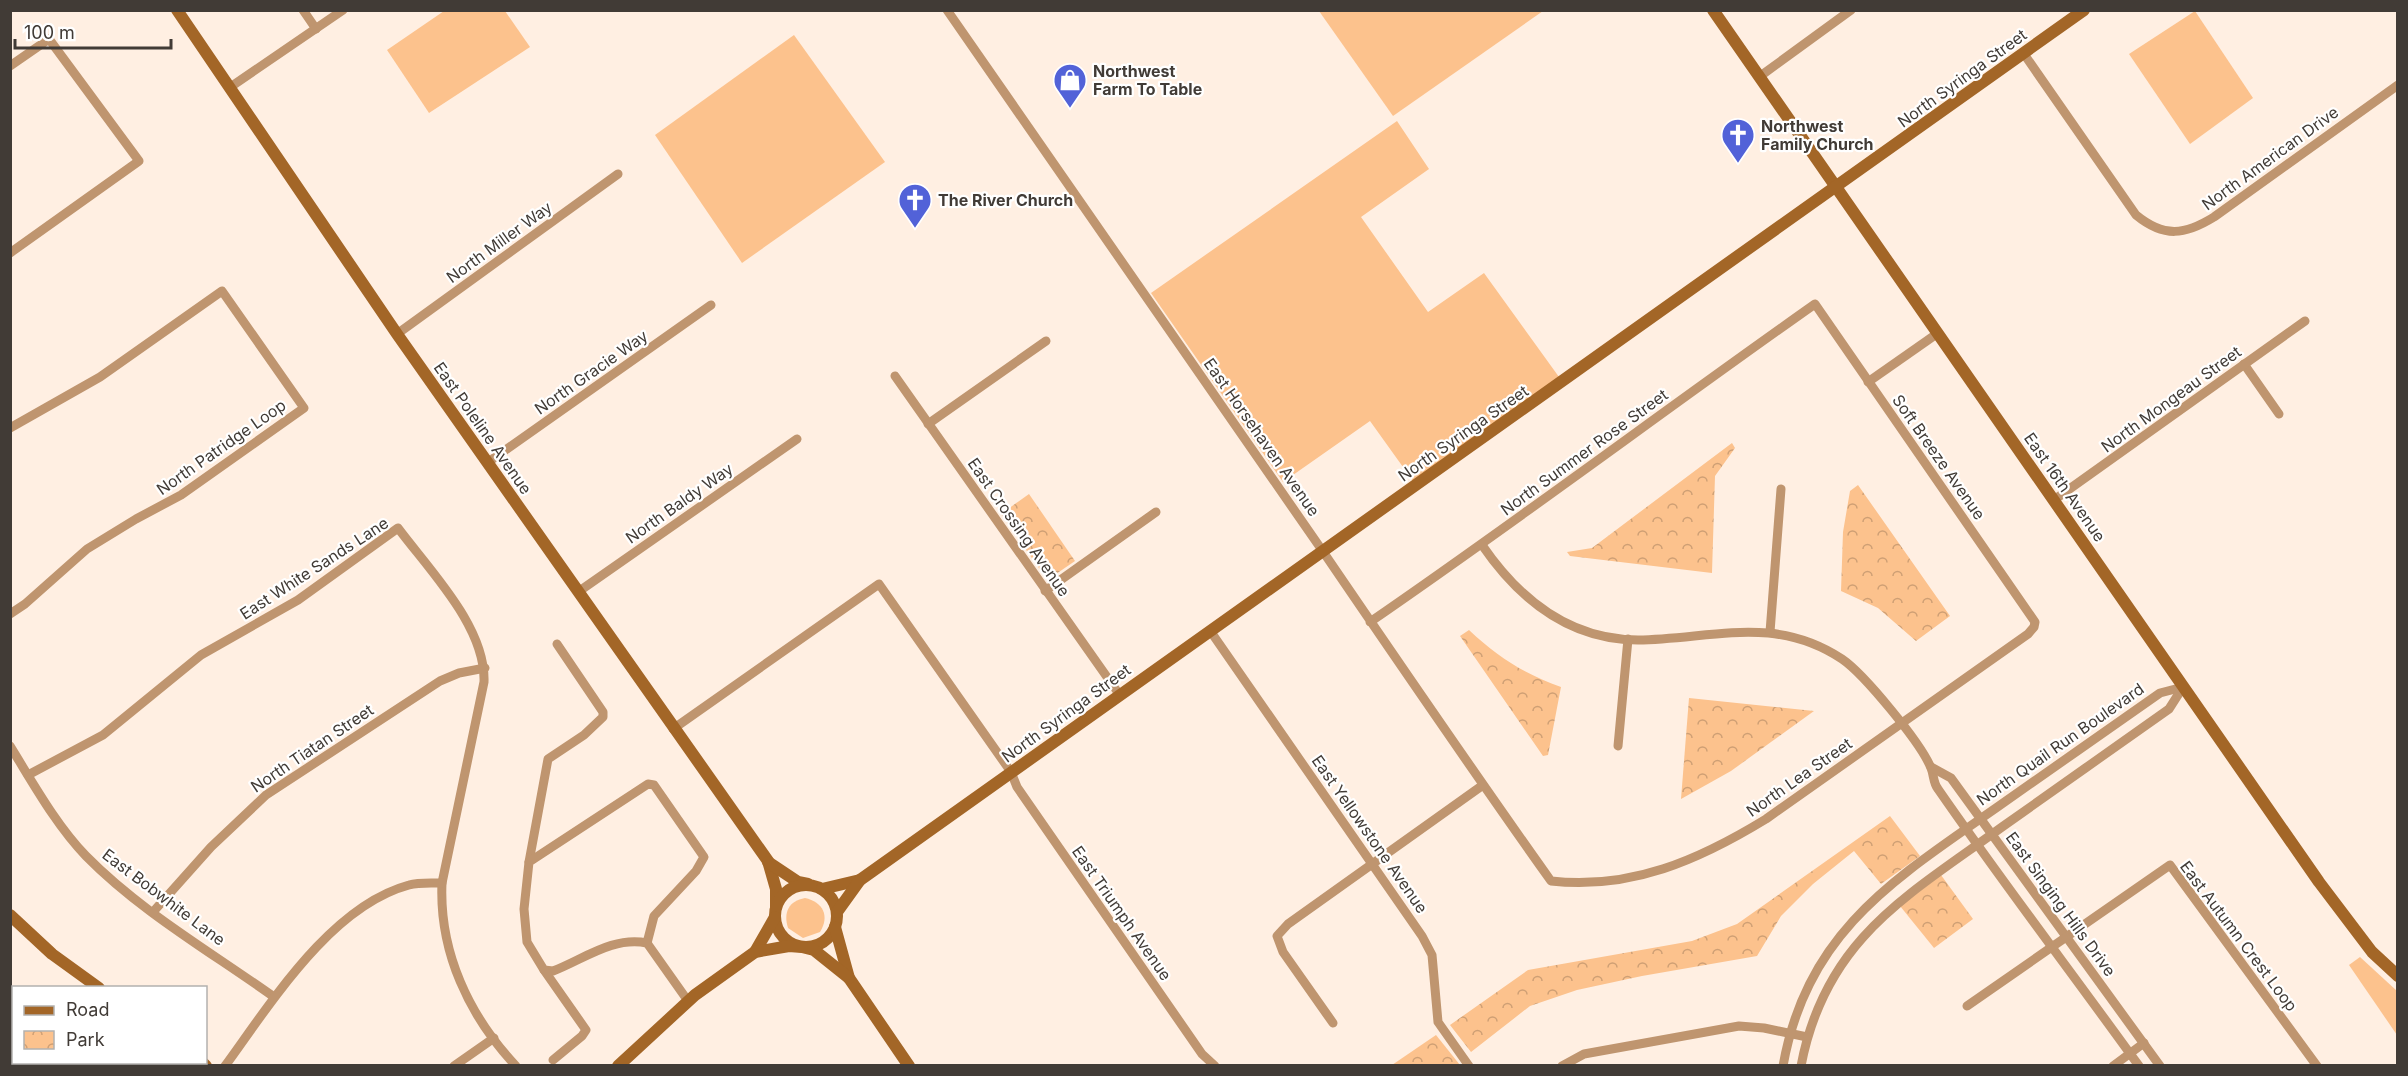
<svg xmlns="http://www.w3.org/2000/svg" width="2408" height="1076" viewBox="0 0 2408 1076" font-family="Inter,sans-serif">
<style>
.green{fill:#fcc28d}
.park{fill:url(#park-crowns)}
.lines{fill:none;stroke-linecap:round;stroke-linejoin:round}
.street{stroke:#bf956f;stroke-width:9}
.secondary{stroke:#a36627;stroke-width:12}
.labels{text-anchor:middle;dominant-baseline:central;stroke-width:4.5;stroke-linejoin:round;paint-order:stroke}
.poi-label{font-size:16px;font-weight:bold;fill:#413b36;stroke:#fff;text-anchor:start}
.street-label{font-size:16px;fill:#413b36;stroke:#fff}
</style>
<defs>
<pattern id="park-crowns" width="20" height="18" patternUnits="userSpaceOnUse" patternTransform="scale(1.5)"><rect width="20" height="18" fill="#fcc28d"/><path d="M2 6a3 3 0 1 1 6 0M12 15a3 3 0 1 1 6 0" fill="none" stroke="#ce9f74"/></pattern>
</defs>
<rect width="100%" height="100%" fill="#ffefe2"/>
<g class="green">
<polygon points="444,11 505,11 530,47 429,113 387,50"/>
<polygon points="1319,11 1543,11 1393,116"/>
<polygon points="2195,11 2253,98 2190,144 2129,54"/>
<polygon points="794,35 885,162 742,263 655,135"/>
<polygon points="1397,121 1429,169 1361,217 1428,312 1484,273 1559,377 1413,481 1370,421 1283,482 1151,293"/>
<path d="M805 898C823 902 830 916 820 932L803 938 788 928C783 912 789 901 805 898Z"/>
<polygon points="2360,957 2397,991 2397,1035 2349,965"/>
</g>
<g class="park">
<polygon points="1732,443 1735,448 1715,476 1712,573 1570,556 1567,552 1592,548"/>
<polygon points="1858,485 1950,616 1916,641 1878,608 1841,591 1843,532 1850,491"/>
<polygon points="1029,494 1075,561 1056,574 1041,571 1001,514"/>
<path d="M1469 630C1499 658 1523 673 1561 687L1548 755 1543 756 1460 636Z"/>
<polygon points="1689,698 1814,711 1731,771 1681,799"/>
<polygon points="1890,816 1920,856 1881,884 1854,851 1813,884 1781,916 1757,956 1642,976 1577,990 1530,1006 1471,1052 1450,1025 1528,970 1692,941 1737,924"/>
<polygon points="1941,875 1973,919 1934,948 1900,906"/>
<polygon points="1436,1035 1460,1065 1392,1065"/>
</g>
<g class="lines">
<g class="street">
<polyline points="303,10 316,29"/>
<path d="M947 10 1324 553C1399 663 1474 773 1551 881 1631 890 1699 860 1766 819L2028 634 2034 627 2035 622 1815 304C1666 409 1520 519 1370 622"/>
<path d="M2024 54 2136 215C2164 238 2185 235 2214 217L2398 85"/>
<polyline points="10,66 49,39 139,161 10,253"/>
<polyline points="1759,77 1851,10"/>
<polyline points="229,88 343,10"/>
<polyline points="397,334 618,174"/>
<polyline points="2244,364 2279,414"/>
<polyline points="895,376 1119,694"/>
<polyline points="1868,382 1938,333"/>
<polyline points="928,424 1046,341"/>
<polyline points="10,428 100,377 222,291 304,408 181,495 136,519 87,549 25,604 10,614"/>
<polyline points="487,463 711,305"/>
<polyline points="2054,500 2305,321"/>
<path d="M1482 545C1519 599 1570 640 1638 640 1712 639 1774 614 1842 659 1864 674 1921 743 1931 768 1934 775 1933 783 1938 789 2003 883 2072 973 2139 1066"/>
<polyline points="1045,591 1156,512"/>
<polyline points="578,592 797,439"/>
<polyline points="1211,632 1422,936 1432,955 1438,1022 1469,1066"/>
<polyline points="1770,632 1781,489"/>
<polyline points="673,729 879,584 1011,772 1017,787 1202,1054 1215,1066"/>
<path d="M10 746C33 783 56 825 86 856 140 911 211 952 274 997"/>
<polyline points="1618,746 1628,639"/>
<polyline points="1931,767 1951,778 2160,1066"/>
<path d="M28 775 103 735 201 655 298 600 398 528C430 571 486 627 484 682L442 883C439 952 469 1016 516 1066"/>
<polyline points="529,862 548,759 584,735 603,717 603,712 557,644"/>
<polyline points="153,912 211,847 266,795 440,681 459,673 485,668"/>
<path d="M647 943 654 916 696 871 704 857 654 785 648 784 529 862 524 909 527 942 544 970 553 971C584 959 613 936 647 943L688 1001"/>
<polyline points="544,970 586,1030 582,1036 553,1060"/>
<polyline points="1967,1006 2170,865 2317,1066"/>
<polyline points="1333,1023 1283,952 1277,936 1288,924 1483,785"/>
<polyline points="10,1049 14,1051"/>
<polyline points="30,1062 34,1066"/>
<path d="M225 1066C271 1003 331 906 409 885 419 882 431 883 442 883"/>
<polyline points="454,1066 494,1038"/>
<polyline points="1562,1066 1584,1054 1739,1026 1764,1028 1807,1037"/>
<path d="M1783 1066C1807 932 1893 880 1996 808 2051 770 2105 731 2160 693L2183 687"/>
<path d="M1801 1066C1825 939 1907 896 2002 827 2058 788 2113 748 2169 709L2183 687"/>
<polyline points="2113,1066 2144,1043"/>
</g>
<g class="secondary">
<polyline points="177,10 397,334 768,861 776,889 776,907"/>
<polyline points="1713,10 2319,882 2372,952 2398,976"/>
<polyline points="768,862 798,882 808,884"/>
<circle cx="806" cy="916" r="31"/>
<polyline points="822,889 860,880"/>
<polyline points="837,912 860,880 2084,10"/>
<polyline points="10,915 52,954 99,988"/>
<polyline points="835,927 849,978 909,1066"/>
<polyline points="755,952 775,917"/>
<polyline points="202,1062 206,1066"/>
<polyline points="618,1066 695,995 755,952 789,946 802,947 814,950 849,978"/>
</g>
</g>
<defs>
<g id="shop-pin" transform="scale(1.725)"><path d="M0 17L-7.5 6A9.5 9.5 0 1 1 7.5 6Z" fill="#5262d8" stroke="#fff"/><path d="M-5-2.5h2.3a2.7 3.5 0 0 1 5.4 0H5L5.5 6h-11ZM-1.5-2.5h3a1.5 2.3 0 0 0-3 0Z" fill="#fff"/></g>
<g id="church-pin" transform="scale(1.725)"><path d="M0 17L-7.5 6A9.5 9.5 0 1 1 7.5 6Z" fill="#5262d8" stroke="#fff"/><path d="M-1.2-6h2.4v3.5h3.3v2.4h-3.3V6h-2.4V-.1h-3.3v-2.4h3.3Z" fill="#fff"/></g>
</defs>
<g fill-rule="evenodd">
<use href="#shop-pin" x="1070" y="80"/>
<use href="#church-pin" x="1738" y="135"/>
<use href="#church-pin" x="915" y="200"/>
</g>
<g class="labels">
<g class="poi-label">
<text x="1093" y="71">Northwest<tspan x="1093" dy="18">Farm To Table</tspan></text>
<text x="1761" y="126">Northwest<tspan x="1761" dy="18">Family Church</tspan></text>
<text x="938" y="200">The River Church</text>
</g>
<g class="street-label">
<text transform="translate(1962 78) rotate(-36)">North Syringa Street</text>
<text transform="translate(2270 158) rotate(-36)">North American Drive</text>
<text transform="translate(499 242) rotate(-36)">North Miller Way</text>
<text transform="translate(591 372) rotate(-35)">North Gracie Way</text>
<text transform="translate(2171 399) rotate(-36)">North Mongeau Street</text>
<text transform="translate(483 428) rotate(55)">East Poleline Avenue</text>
<text transform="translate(1463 433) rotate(-35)">North Syringa Street</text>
<text transform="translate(1262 437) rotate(55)">East Horsehaven Avenue</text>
<text transform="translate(221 447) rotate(-35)">North Patridge Loop</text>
<text transform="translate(1584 452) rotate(-36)">North Summer Rose Street</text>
<text transform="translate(1939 457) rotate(55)">Soft Breeze Avenue</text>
<text transform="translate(2065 487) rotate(55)">East 16th Avenue</text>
<text transform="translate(679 503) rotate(-35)">North Baldy Way</text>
<text transform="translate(1019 527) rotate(55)">East Crossing Avenue</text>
<text transform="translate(314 568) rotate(-33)">East White Sands Lane</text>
<text transform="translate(1066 713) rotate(-36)">North Syringa Street</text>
<text transform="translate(2060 744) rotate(-35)">North Quail Run Boulevard</text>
<text transform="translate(312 748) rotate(-34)">North Tiatan Street</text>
<text transform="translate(1799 777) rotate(-35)">North Lea Street</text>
<text transform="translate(1370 834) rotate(55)">East Yellowstone Avenue</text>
<text transform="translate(164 897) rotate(37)">East Bobwhite Lane</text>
<text transform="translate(2061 904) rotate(54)">East Singing Hills Drive</text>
<text transform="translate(1122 913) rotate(55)">East Triumph Avenue</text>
<text transform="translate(2239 936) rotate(53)">East Autumn Crest Loop</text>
</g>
</g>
<rect width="2408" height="1076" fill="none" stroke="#413b36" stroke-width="24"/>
<rect x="12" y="986" width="195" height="78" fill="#ffffff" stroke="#b3b1af" stroke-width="1.5"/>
<rect x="24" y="1006" width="30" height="9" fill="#a36627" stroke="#b3b1af" stroke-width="1.5"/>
<text x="66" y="1016" font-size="18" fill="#413b36">Road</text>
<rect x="24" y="1031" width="30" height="18" fill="url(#park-crowns)" stroke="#b3b1af" stroke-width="1.5"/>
<text x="66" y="1046" font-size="18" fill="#413b36">Park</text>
<path d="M15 39v9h156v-9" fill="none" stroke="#413b36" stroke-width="3"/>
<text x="24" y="39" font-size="18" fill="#413b36" stroke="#ffffff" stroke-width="4.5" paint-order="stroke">100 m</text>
</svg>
